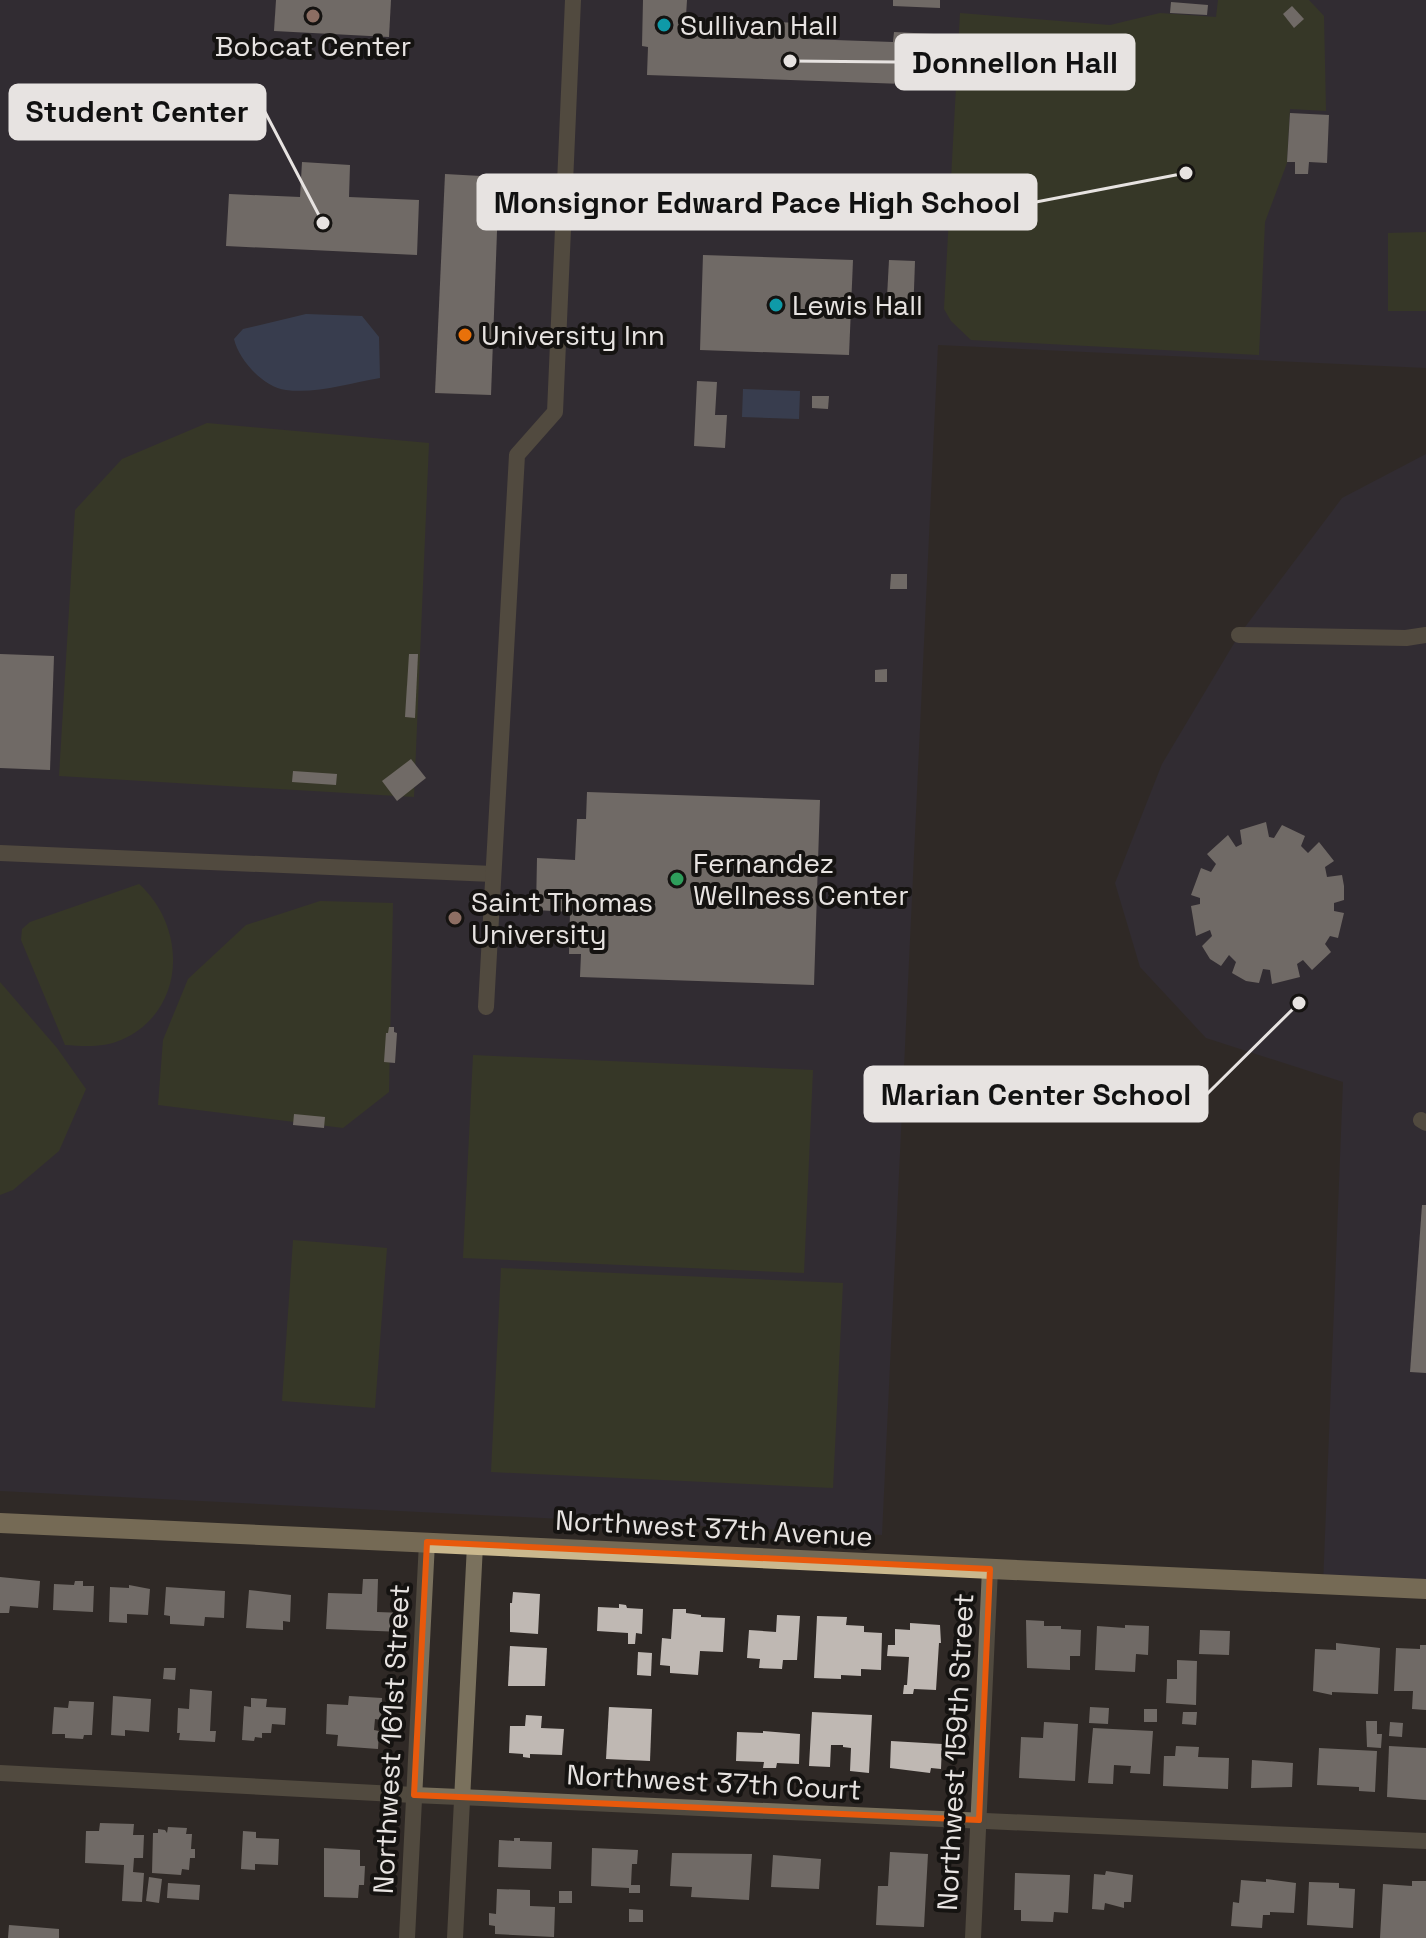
<svg xmlns="http://www.w3.org/2000/svg" width="1426" height="1938" viewBox="0 0 1426 1938" font-family="'Space Grotesk',sans-serif">
<style>
.education{fill:#342f40}
.green{fill:#3f4729}
.water{fill:#43567e}
.building{fill:#bfb8b3}
.lines{fill:none;stroke-linecap:round;stroke-linejoin:round}
.minor{stroke:#7a715d;stroke-width:16}
.tertiary{stroke:#7a715d;stroke-width:16}
.primary{stroke:#cab88e;stroke-width:20}
.marked{fill:none;stroke:#e8590c;stroke-width:6;stroke-linejoin:round}
.education-dot{fill:#8d6e63;stroke:#151311;stroke-width:3}
.culture-dot{fill:#0f9aa8;stroke:#151311;stroke-width:3}
.food-dot{fill:#e8710a;stroke:#151311;stroke-width:3}
.leisure-dot{fill:#2e9e5b;stroke:#151311;stroke-width:3}
.labels{text-anchor:middle;dominant-baseline:central;stroke-width:8;stroke-linejoin:round;paint-order:stroke}
.poi-label{font-size:28px;fill:#e7e3e1;stroke:#151311;text-anchor:start}
.street-label{font-size:28px;fill:#e7e3e1;stroke:#151311}
.leader{fill:none;stroke:#e7e3e1;stroke-width:3}
.callout-dot{fill:#e7e3e1;stroke:#151311;stroke-width:3}
.callout{fill:#e7e3e1;stroke:#e7e3e1;stroke-width:3}
.callout-label{font-size:30px;text-anchor:middle;font-weight:bold;fill:#111}
</style>
<rect width="100%" height="100%" fill="#2f2926"/>
<g class="education">
<polygon points="0,0 1426,0 1426,368 938,345 882,1535 0,1491"/>
<polygon points="1426,454 1426,1589 1323,1586 1343,1082 1206,1038 1140,967 1115,883 1162,764 1239,635 1342,498"/>
</g>
<g class="green">
<polygon points="1218,0 1309,0 1324,16 1326,111 1290,109 1287,163 1265,222 1259,355 971,340 951,321 944,309 960,13 1110,25 1160,13 1216,17"/>
<polygon points="1426,232 1426,311 1388,311 1388,233"/>
<polygon points="207,423 429,443 414,797 59,776 75,510 122,459"/>
<path d="M139 884C188 928 186 1012 121 1040 103 1048 83 1046 65 1045L21 940 22 929 30 922Z"/>
<polygon points="320,901 393,903 389,1092 343,1128 158,1105 163,1040 188,979 246,925"/>
<polygon points="0,982 57,1048 86,1089 59,1151 13,1190 0,1195"/>
<polygon points="473,1055 813,1070 804,1273 463,1258"/>
<polygon points="293,1240 387,1248 375,1408 282,1401"/>
<polygon points="501,1268 843,1283 833,1488 491,1472"/>
</g>
<g class="water">
<path d="M306 314 362 316 379 337 380 378C350 383 316 394 286 390 263 387 239 360 234 339L243 329Z"/>
<polygon points="743,389 800,391 799,419 742,417"/>
</g>
<g class="building">
<polygon points="276,0 391,0 389,37 274,31"/>
<polygon points="643,0 687,0 685,32 770,35 770,22 806,23 806,39 893,42 894,32 934,34 932,85 647,75 648,47 642,46"/>
<polygon points="893,0 940,0 940,8 893,6"/>
<polygon points="1171,2 1208,5 1207,15 1170,13"/>
<polygon points="1292,6 1304,19 1294,28 1283,14"/>
<polygon points="1290,113 1329,115 1327,163 1309,162 1308,174 1295,174 1295,162 1287,162"/>
<polygon points="302,162 350,165 349,197 419,200 417,255 226,246 229,194 300,197"/>
<polygon points="445,174 499,177 491,395 435,393"/>
<polygon points="703,255 853,260 849,355 700,350"/>
<polygon points="889,260 915,261 913,317 886,316"/>
<polygon points="697,381 717,382 715,415 727,415 725,448 694,446"/>
<polygon points="812,396 829,396 828,409 812,408"/>
<polygon points="891,574 907,574 907,589 890,589"/>
<polygon points="0,654 54,656 50,770 0,768"/>
<polygon points="409,654 418,654 415,718 405,717"/>
<polygon points="887,669 887,682 875,682 875,670"/>
<polygon points="411,759 426,778 397,801 382,781"/>
<polygon points="293,771 337,774 336,785 292,782"/>
<polygon points="587,792 820,800 814,985 580,977 581,954 569,954 570,912 536,910 537,858 575,860 577,819 586,819"/>
<polygon points="1266,822 1269,837 1274,838 1282,825 1305,836 1301,846 1308,853 1319,842 1334,861 1325,867 1327,877 1342,875 1344,886 1344,900 1334,903 1334,911 1344,913 1338,938 1330,936 1325,944 1331,952 1312,970 1303,960 1297,964 1300,977 1272,984 1270,970 1263,969 1259,983 1246,981 1232,973 1236,962 1229,955 1221,966 1210,959 1202,946 1212,936 1210,930 1196,936 1191,906 1200,904 1200,898 1191,895 1201,868 1211,872 1216,864 1207,854 1228,835 1236,847 1242,844 1240,830"/>
<polygon points="389,1027 394,1027 394,1032 397,1033 395,1063 384,1062 386,1033 388,1033"/>
<polygon points="294,1114 325,1117 324,1128 293,1125"/>
<polygon points="1422,1205 1426,1205 1426,1373 1410,1372"/>
<polygon points="0,1577 40,1581 38,1608 10,1606 9,1613 0,1613"/>
<polygon points="363,1579 378,1579 377,1612 404,1613 403,1632 326,1629 328,1593 362,1594"/>
<polygon points="75,1581 83,1581 83,1586 94,1586 93,1612 53,1610 54,1584 74,1585"/>
<polygon points="129,1585 150,1589 148,1615 127,1614 127,1623 109,1622 110,1587 129,1588"/>
<polygon points="166,1587 225,1591 224,1618 205,1617 204,1626 170,1624 170,1616 164,1615"/>
<polygon points="249,1590 291,1595 290,1622 283,1621 283,1630 246,1628"/>
<polygon points="513,1592 540,1594 538,1634 510,1632 510,1603 512,1603"/>
<polygon points="619,1604 626,1605 627,1608 643,1609 642,1634 636,1633 635,1644 628,1644 628,1633 597,1631 598,1607 619,1608"/>
<polygon points="673,1609 686,1609 686,1613 701,1615 701,1617 725,1618 723,1652 700,1651 698,1675 670,1673 670,1666 660,1665 662,1638 671,1639"/>
<polygon points="777,1615 800,1616 797,1660 783,1660 782,1669 759,1668 760,1659 747,1658 749,1630 776,1632"/>
<polygon points="817,1616 847,1617 846,1625 864,1626 864,1632 882,1633 881,1670 861,1669 861,1676 841,1675 841,1679 814,1678"/>
<polygon points="1026,1620 1044,1621 1044,1626 1061,1626 1061,1629 1081,1630 1080,1656 1070,1656 1070,1670 1027,1668"/>
<polygon points="910,1623 940,1625 941,1643 939,1643 936,1690 914,1689 913,1694 903,1694 904,1685 907,1685 909,1657 887,1656 888,1645 895,1645 895,1629 910,1630"/>
<polygon points="1125,1625 1149,1626 1148,1655 1136,1654 1135,1672 1095,1670 1097,1626 1125,1628"/>
<polygon points="1200,1630 1230,1631 1229,1655 1199,1654"/>
<polygon points="1336,1643 1380,1648 1378,1694 1332,1692 1332,1695 1313,1691 1315,1649 1336,1650"/>
<polygon points="1420,1645 1426,1645 1426,1710 1412,1709 1413,1691 1394,1691 1396,1648 1420,1649"/>
<polygon points="510,1646 547,1648 545,1686 508,1686"/>
<polygon points="638,1652 652,1653 651,1676 637,1675"/>
<polygon points="1177,1660 1197,1661 1196,1705 1166,1703 1167,1679 1177,1679"/>
<polygon points="164,1668 176,1668 175,1680 163,1679"/>
<polygon points="190,1689 212,1691 210,1731 216,1731 215,1742 179,1740 180,1733 177,1733 178,1708 189,1709"/>
<polygon points="113,1696 151,1699 149,1732 125,1730 125,1736 111,1735"/>
<polygon points="349,1696 382,1698 381,1720 375,1719 374,1730 379,1731 378,1749 337,1746 338,1735 326,1734 327,1704 348,1705"/>
<polygon points="251,1698 267,1699 266,1707 286,1708 285,1725 272,1724 271,1733 262,1733 262,1738 255,1737 254,1741 242,1740 244,1706 251,1707"/>
<polygon points="69,1701 94,1702 92,1735 84,1735 83,1739 65,1738 65,1734 52,1734 54,1707 68,1708"/>
<polygon points="609,1707 652,1709 650,1761 606,1759"/>
<polygon points="1090,1707 1109,1708 1108,1724 1089,1723"/>
<rect x="1144" y="1709" width="13" height="13"/>
<polygon points="812,1712 872,1715 869,1773 850,1771 851,1748 843,1747 843,1745 831,1745 830,1767 809,1766"/>
<polygon points="1183,1712 1197,1712 1196,1725 1182,1724"/>
<polygon points="526,1715 542,1716 541,1728 564,1729 562,1755 530,1754 530,1758 523,1757 523,1754 509,1753 510,1726 525,1726"/>
<polygon points="1366,1721 1377,1721 1377,1734 1382,1734 1381,1748 1367,1747"/>
<polygon points="1044,1722 1078,1724 1075,1781 1019,1778 1021,1737 1043,1738"/>
<polygon points="1390,1722 1403,1723 1402,1737 1389,1736"/>
<polygon points="1093,1728 1153,1731 1150,1774 1130,1773 1131,1766 1114,1765 1113,1784 1088,1783"/>
<polygon points="763,1731 800,1734 799,1764 777,1763 776,1768 763,1768 764,1762 736,1761 737,1732 763,1733"/>
<polygon points="891,1741 942,1744 941,1769 931,1768 930,1773 890,1768"/>
<polygon points="1176,1746 1199,1747 1198,1757 1229,1758 1228,1789 1163,1786 1164,1756 1175,1756"/>
<polygon points="1389,1746 1426,1748 1426,1800 1387,1797"/>
<polygon points="1319,1748 1377,1751 1375,1792 1359,1791 1359,1787 1317,1785"/>
<polygon points="1252,1760 1293,1763 1292,1787 1251,1788"/>
<polygon points="100,1823 134,1824 133,1835 144,1835 143,1858 134,1858 133,1872 144,1873 142,1902 122,1901 124,1865 85,1863 86,1831 99,1831"/>
<polygon points="168,1827 187,1828 186,1834 192,1834 191,1849 195,1849 195,1858 190,1858 189,1870 182,1869 181,1875 152,1873 153,1833 158,1833 158,1829 165,1830 167,1833"/>
<polygon points="243,1831 256,1832 256,1838 279,1839 278,1865 255,1864 255,1870 241,1869"/>
<polygon points="514,1838 520,1838 520,1841 552,1842 551,1869 498,1867 499,1840 514,1841"/>
<polygon points="324,1848 360,1850 360,1866 365,1866 364,1885 359,1885 358,1898 324,1897"/>
<polygon points="592,1848 638,1850 637,1864 632,1864 631,1885 640,1885 640,1893 629,1893 629,1888 591,1886"/>
<polygon points="890,1852 928,1854 924,1927 876,1925 878,1886 888,1886"/>
<polygon points="672,1853 752,1854 749,1900 691,1897 692,1887 670,1886"/>
<polygon points="773,1855 821,1859 819,1889 771,1887"/>
<polygon points="1106,1871 1133,1875 1131,1902 1124,1902 1124,1908 1105,1903 1104,1910 1092,1909 1094,1874 1105,1875"/>
<polygon points="1015,1873 1070,1875 1068,1913 1054,1912 1053,1922 1021,1921 1021,1910 1014,1910"/>
<polygon points="149,1877 162,1879 159,1903 146,1901"/>
<polygon points="1266,1879 1296,1883 1294,1913 1270,1912 1270,1915 1263,1915 1262,1928 1231,1926 1233,1902 1239,1903 1241,1880 1266,1882"/>
<polygon points="1412,1881 1426,1881 1426,1938 1380,1938 1383,1884 1412,1886"/>
<polygon points="1309,1882 1339,1883 1339,1888 1355,1889 1353,1928 1307,1925"/>
<polygon points="168,1883 200,1885 199,1900 167,1898"/>
<polygon points="497,1889 530,1890 530,1906 555,1907 554,1937 495,1934 495,1926 489,1925 489,1913 496,1914"/>
<rect x="559" y="1891" width="13" height="12"/>
<polygon points="629,1909 643,1910 643,1922 629,1922"/>
<polygon points="9,1925 59,1929 59,1938 8,1938"/>
</g>
<g class="lines">
<g class="minor">
<polyline points="1239,635 1406,638 1426,635"/>
<polyline points="0,853 493,874"/>
<polyline points="486,1007 517,455 555,412 573,0"/>
<polyline points="1421,1120 1426,1123"/>
<polyline points="0,1773 414,1795 1426,1841"/>
<polyline points="407,1938 427,1542"/>
<polyline points="455,1938 475,1545"/>
</g>
<polyline class="tertiary" points="973,1938 990,1569"/>
<polyline class="primary" points="0,1523 1426,1589"/>
</g>
<path d="M0 0H1426V1938H0ZM427 1542 990 1569 979 1820 414 1795Z" fill="#2f2926" fill-opacity=".55" fill-rule="evenodd"/>
<path class="marked" d="M427 1542 990 1569 979 1820 414 1795Z"/>
<g class="education-dot">
<circle cx="313" cy="16" r="8"/>
<circle cx="455" cy="918" r="8"/>
</g>
<g class="culture-dot">
<circle cx="664" cy="25" r="8"/>
<circle cx="776" cy="305" r="8"/>
</g>
<circle class="food-dot" cx="465" cy="335" r="8"/>
<circle class="leisure-dot" cx="677" cy="879" r="8"/>
<g class="labels">
<g class="poi-label">
<text x="680" y="25">Sullivan Hall</text>
<text x="313" y="46" text-anchor="middle">Bobcat Center</text>
<text x="792" y="305">Lewis Hall</text>
<text x="481" y="335">University Inn</text>
<text x="693" y="863">Fernandez<tspan x="693" dy="32">Wellness Center</tspan></text>
<text x="471" y="902">Saint Thomas<tspan x="471" dy="32">University</tspan></text>
</g>
<g class="street-label">
<text transform="translate(714 1528) rotate(3)">Northwest 37th Avenue</text>
<text transform="translate(391 1739) rotate(-87)">Northwest 161st Street</text>
<text transform="translate(955 1752) rotate(-87)">Northwest 159th Street</text>
<text transform="translate(714 1782) rotate(3)">Northwest 37th Court</text>
</g>
</g>
<path class="leader" d="M790 61L896 62M323 223L265 112M1186 173L1036 202M1299 1003L1207 1094"/>
<g class="callout-dot">
<circle cx="790" cy="61" r="8"/>
<circle cx="323" cy="223" r="8"/>
<circle cx="1186" cy="173" r="8"/>
<circle cx="1299" cy="1003" r="8"/>
</g>
<g class="callout">
<rect x="896" y="35" width="238" height="54" rx="8"/>
<rect x="10" y="85" width="255" height="54" rx="8"/>
<rect x="478" y="175" width="558" height="54" rx="8"/>
<rect x="865" y="1067" width="342" height="54" rx="8"/>
</g>
<g class="callout-label">
<text x="1015" y="73">Donnellon Hall</text>
<text x="137" y="122">Student Center</text>
<text x="757" y="213">Monsignor Edward Pace High School</text>
<text x="1036" y="1105">Marian Center School</text>
</g>
</svg>
